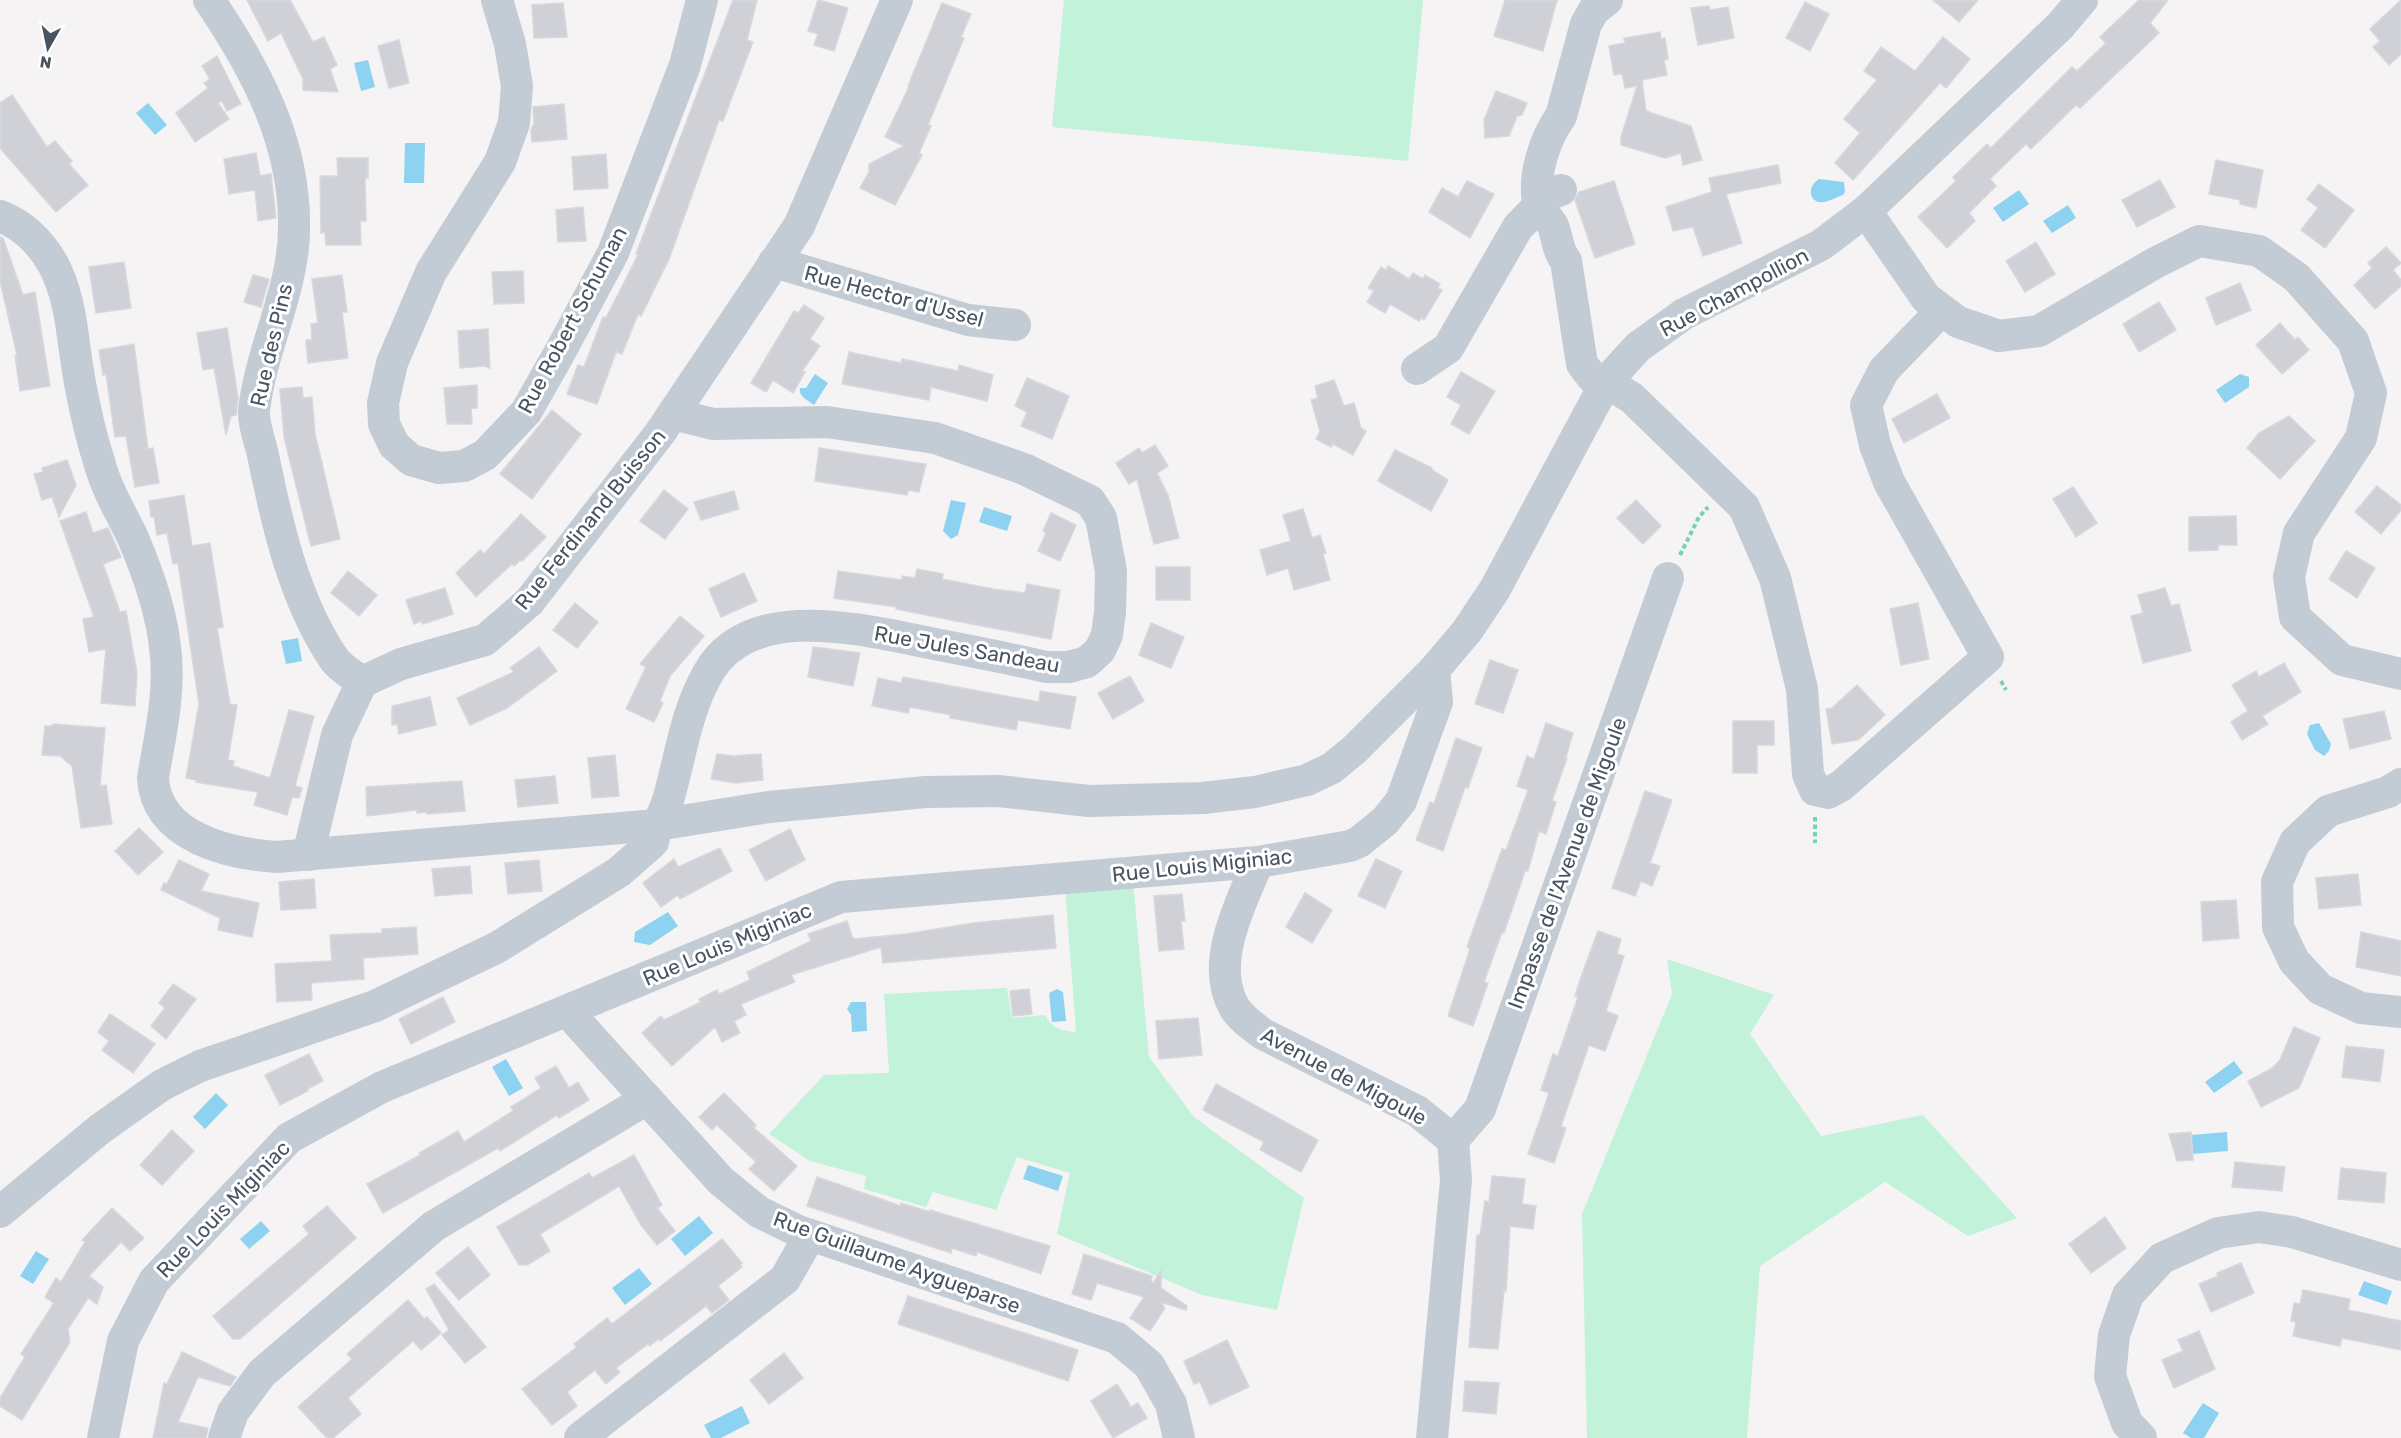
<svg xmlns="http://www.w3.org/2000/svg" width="2401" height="1438" viewBox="0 0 2401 1438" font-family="Rubik,sans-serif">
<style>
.green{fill:#c2f2d9}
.water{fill:#8dd2f0}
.building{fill:#cfd1d7;stroke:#d7d8de;stroke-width:1.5}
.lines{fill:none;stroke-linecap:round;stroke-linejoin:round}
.path{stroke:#78d2ae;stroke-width:4;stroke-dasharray:4.5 3;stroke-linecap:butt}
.minor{stroke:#c3cbd4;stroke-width:32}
.labels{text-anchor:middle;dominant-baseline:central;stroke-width:6;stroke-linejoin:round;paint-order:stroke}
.street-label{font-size:21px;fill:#495461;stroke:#fff}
</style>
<rect width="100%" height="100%" fill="#f5f3f3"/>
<g class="green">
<polygon points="1064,0 1423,0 1408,161 1052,127"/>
<path d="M1133 882 1149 1057 1194 1117 1304 1198 1277 1310 1202 1295 1057 1234 1070 1173 1017 1157 996 1210 933 1192 926 1207 864 1189 866 1176 810 1161 769 1134 824 1075 889 1073 884 994 1007 988 1012 1018 1045 1015C1051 1028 1063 1031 1076 1032L1065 888Z"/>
<polygon points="1667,959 1774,995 1750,1034 1821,1136 1923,1115 2017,1218 1968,1236 1885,1182 1760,1266 1747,1438 1587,1438 1582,1214 1672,994"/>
</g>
<g class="water">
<polygon points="368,60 375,87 361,91 354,63"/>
<polygon points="148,103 167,125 155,135 136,113"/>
<polygon points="405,143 425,143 424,183 404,183"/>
<path d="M1819 179 1844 182 1845 192 1843 195C1837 197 1830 201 1824 202 1808 204 1807 186 1819 179Z"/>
<polygon points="2019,190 2029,204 2003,222 1993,208"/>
<polygon points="2068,205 2076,218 2052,233 2043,221"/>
<path d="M815 374 828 383 814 405C807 400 798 396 800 388H806Z"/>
<polygon points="2240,374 2249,377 2249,387 2225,403 2216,390"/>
<polygon points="951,500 966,503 958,535 951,539 943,531"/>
<polygon points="984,507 1012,516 1007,531 979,522"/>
<polygon points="298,638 302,661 286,664 281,641"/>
<polygon points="2319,723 2331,744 2329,751 2324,756 2315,750 2307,734 2310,725"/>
<polygon points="668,912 678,926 650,945 634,942 635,932"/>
<polygon points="1057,989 1063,992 1066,1021 1052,1022 1049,993"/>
<polygon points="851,1002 866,1002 867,1031 852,1032 851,1015 847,1009"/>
<polygon points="506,1059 523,1088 509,1096 492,1067"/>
<polygon points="2234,1061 2243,1073 2214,1093 2205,1082"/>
<polygon points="216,1093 228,1105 205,1129 193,1117"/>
<polygon points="2227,1132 2228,1151 2192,1154 2191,1135"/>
<polygon points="1028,1165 1063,1176 1058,1191 1023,1179"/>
<polygon points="699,1216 713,1233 685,1256 671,1239"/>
<polygon points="261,1221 270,1231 249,1249 240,1239"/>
<polygon points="36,1251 49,1259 33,1284 20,1276"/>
<polygon points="639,1268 652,1284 625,1305 612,1288"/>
<polygon points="2364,1281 2392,1291 2387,1305 2358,1295"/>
<polygon points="2203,1403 2219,1413 2204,1438 2191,1438 2183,1433"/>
<polygon points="742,1406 750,1423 721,1438 711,1438 704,1425"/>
</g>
<g class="building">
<polygon points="247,0 290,0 313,42 324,37 337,65 330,69 338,92 303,90 303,79 281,33 268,41"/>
<polygon points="733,0 757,0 747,40 753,42 723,121 719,120 669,259 641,316 638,314 622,354 616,352 597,404 567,394 578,365 584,367 603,317 606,318 638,255 636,254"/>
<polygon points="818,0 848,8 834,51 814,45 818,34 808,31"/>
<polygon points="1505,0 1557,0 1543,51 1494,36"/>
<polygon points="1933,0 1978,0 1959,22"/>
<polygon points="2139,0 2168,0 2150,23 2159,33 2080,108 2076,105 2031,149 2026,144 1990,179 1996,186 1969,213 1975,221 1947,248 1918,217 1956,181 1953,177 1987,144 1991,148 2072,67 2077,71 2106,43 2100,37"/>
<polygon points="2401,0 2401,54 2389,65 2373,47 2380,41 2370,29"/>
<polygon points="1805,2 1829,14 1810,51 1786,38"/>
<polygon points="563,3 567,37 534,38 532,5"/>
<polygon points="942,3 971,14 961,37 964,38 928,125 931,126 919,153 922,155 895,205 860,188 869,172 869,164 904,146 885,137 909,87 908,86"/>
<polygon points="1709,6 1710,10 1728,7 1734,38 1698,45 1691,8"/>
<polygon points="1660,32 1661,39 1665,38 1668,59 1664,60 1667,75 1642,80 1646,111 1691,126 1702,160 1683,165 1681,153 1665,158 1621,145 1621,137 1637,86 1625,88 1622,74 1614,75 1609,46 1625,43 1624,38"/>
<polygon points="1943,37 1970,59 1946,88 1940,83 1853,180 1835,163 1860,133 1844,119 1877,80 1864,71 1881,47 1915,71"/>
<polygon points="399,40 409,83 389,88 378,46"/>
<polygon points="217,56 241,104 227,111 222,101 218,103 229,119 195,142 176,113 208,88 204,83 210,79 202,66"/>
<polygon points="1496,91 1527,103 1522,115 1517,116 1509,136 1485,138 1484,120"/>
<polygon points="12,95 47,147 55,141 72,161 69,164 88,185 56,212 0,148 0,103"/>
<polygon points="564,104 567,139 532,142 531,130 534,124 533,107"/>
<polygon points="256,153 260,176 271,174 276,218 258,221 255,190 229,194 224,159"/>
<polygon points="606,154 608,188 574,190 572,157"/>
<polygon points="337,158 368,158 368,178 365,178 366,221 360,221 361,245 326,245 325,232 321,233 320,176 338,176"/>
<polygon points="2216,160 2263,170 2256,208 2240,204 2240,200 2209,194"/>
<polygon points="1778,165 1781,183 1726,194 1742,243 1703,256 1693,227 1673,231 1666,207 1712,192 1709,178"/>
<polygon points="2160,180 2175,207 2137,227 2122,200"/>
<polygon points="1467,181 1494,194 1470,238 1429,212 1442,188 1458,197"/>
<polygon points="1614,181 1635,244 1595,258 1575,200 1579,192"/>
<polygon points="2319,184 2354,210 2325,248 2301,230 2318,208 2307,199"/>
<polygon points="583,207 586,241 558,242 556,210"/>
<polygon points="0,237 3,238 23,295 35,292 50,386 20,391 15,356 17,355 0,281"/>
<polygon points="2036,242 2055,274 2025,292 2006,261"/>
<polygon points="2386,247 2401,263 2393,270 2401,280 2401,286 2375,309 2354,285 2372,268 2368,263"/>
<polygon points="124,262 131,308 96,313 89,267"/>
<polygon points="1388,266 1409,279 1413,273 1423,279 1425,275 1440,284 1438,288 1442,290 1424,320 1421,318 1419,321 1390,304 1385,313 1367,302 1374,291 1368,288 1381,267 1386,270"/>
<polygon points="523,271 524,303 494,304 492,272"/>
<polygon points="253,275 269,279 261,307 244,302"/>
<polygon points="342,275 347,312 342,312 348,358 308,363 306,340 312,340 311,324 318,323 312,279"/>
<polygon points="2240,283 2251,310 2216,325 2206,298"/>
<polygon points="2159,302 2176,330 2139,352 2123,324"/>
<polygon points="804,305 824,318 810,339 820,346 802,371 805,372 793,393 773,380 766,392 751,383 794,311 798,313"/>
<polygon points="2280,323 2295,340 2298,337 2309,350 2282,374 2256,345"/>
<polygon points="227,328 238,398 236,415 231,416 226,435 214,368 203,370 197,333"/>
<polygon points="488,329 490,368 484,366 460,368 458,331"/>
<polygon points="134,344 148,449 153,448 159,483 135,487 126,436 115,437 106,374 103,375 99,350"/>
<polygon points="849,352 901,363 902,359 958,371 959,365 993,375 987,401 931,387 929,400 842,384"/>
<polygon points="1461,372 1495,391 1469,434 1451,424 1461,405 1447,397"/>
<polygon points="1027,378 1069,396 1052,439 1021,426 1027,412 1015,406"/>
<polygon points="1334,380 1344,406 1354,403 1361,428 1366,431 1353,455 1333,444 1331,447 1316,439 1320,431 1311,400 1318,398 1315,386"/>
<polygon points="477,385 477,408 471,408 472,424 447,424 444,388"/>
<polygon points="302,387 303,398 312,397 315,434 340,539 311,546 284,437 280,389"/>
<polygon points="1937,394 1950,418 1904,443 1892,419"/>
<polygon points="552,410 581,434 532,499 500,474"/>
<polygon points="2289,416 2315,441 2280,479 2247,448 2259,433"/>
<polygon points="1155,445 1168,466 1157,473 1168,495 1179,538 1154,544 1137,479 1129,484 1116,463 1139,448 1142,453"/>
<polygon points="819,448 926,464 919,492 908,490 907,495 815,481"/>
<polygon points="1395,450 1432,468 1432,470 1448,480 1431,511 1378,481"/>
<polygon points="67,460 76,485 59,517 52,497 42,500 34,474 43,472 42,468"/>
<polygon points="2377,486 2401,505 2401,510 2381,534 2355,512"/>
<polygon points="2073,487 2097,523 2076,537 2053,499"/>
<polygon points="664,490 688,509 665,539 640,521"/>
<polygon points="734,491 739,509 701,520 694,502"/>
<polygon points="184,495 192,546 210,543 223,627 217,628 230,704 237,705 228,760 234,761 233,766 270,778 289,710 314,716 295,786 302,788 299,798 292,797 287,815 254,805 258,792 196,782 196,780 186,778 199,704 178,563 173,564 167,533 157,535 154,517 151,517 149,501"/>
<polygon points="1636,500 1661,526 1643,544 1617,518"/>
<polygon points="1303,509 1312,538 1320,535 1326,553 1323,554 1330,580 1294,590 1288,568 1267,575 1260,550 1291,541 1283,515"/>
<polygon points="86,512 93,533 108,528 121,557 103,564 120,612 126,611 137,673 135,706 101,703 106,649 89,652 83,619 94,617 60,521"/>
<polygon points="1051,513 1076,525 1060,561 1038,551 1046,533 1043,531"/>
<polygon points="521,514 546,537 522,561 520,560 514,566 512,564 476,597 456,573 480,550 484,554"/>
<polygon points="2236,516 2237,545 2218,545 2218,550 2189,551 2189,517"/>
<polygon points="2346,551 2375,568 2357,598 2329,579"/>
<rect x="1156" y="567" width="34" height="33"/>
<polygon points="917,569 943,574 942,579 993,589 1025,593 1027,584 1060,590 1051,639 956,621 896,609 897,607 834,598 838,571 902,580 902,576 915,578"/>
<polygon points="348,571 377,595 359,616 331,593"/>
<polygon points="744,573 757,601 721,617 709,589"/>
<polygon points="445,588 453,614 423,624 421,621 414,624 406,600"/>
<polygon points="2165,588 2171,606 2179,604 2191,651 2143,663 2131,616 2143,613 2138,595"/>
<polygon points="575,603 598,622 577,648 553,630"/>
<polygon points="1918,603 1929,659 1901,665 1890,609"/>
<polygon points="680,616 704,636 670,676 660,701 663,703 654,722 626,709 646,667 640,664"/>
<polygon points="1151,623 1184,637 1171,668 1139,655"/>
<polygon points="539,647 557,671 507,708 470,725 457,698 514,672 510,668"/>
<polygon points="813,647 860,653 853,686 808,677"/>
<polygon points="1490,660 1518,670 1503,713 1475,704"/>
<polygon points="2284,663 2301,692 2262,716 2268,724 2242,740 2231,722 2248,711 2232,685 2256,671 2259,677"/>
<polygon points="1130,676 1144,701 1113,719 1098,693"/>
<polygon points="903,677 1039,702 1040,691 1076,697 1070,729 1018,720 1016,730 950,718 951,715 910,707 908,713 872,706 878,678 901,683"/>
<polygon points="1857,685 1885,715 1858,740 1832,744 1826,709 1832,708"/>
<polygon points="430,697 436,725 399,734 397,724 392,725 392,706"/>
<polygon points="2384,711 2391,739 2350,749 2343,719"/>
<polygon points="1733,721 1774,721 1774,745 1757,745 1757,773 1733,773"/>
<polygon points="1546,723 1573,733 1566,757 1567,758 1552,801 1556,802 1546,834 1539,831 1528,871 1525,871 1504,933 1502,932 1484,982 1488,983 1473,1026 1448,1016 1470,949 1467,947 1502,849 1506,850 1528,790 1517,786 1527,756 1534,759"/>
<polygon points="53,724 105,728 100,786 106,785 112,824 81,828 72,766 60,756 42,755 45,726 53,726"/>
<polygon points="1456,738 1482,748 1468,788 1465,787 1443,851 1416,840 1430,802 1434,804"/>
<polygon points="717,754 734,756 761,754 763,780 736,783 711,779"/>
<polygon points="615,755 619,796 592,798 588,758"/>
<polygon points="555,776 558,803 518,807 515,780"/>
<polygon points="462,781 465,811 427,814 426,812 417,813 417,810 367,816 366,787"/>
<polygon points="1645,791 1672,800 1650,863 1660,866 1652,886 1641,881 1635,896 1612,888"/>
<polygon points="139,828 163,852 138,875 115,851"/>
<polygon points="790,829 805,860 766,881 749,850"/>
<polygon points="720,848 732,871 680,899 678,895 661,907 643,883 674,859 678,867"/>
<polygon points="1376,859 1402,871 1385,908 1358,896"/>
<polygon points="179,860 209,874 201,891 259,903 252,937 218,930 220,918 161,890 164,883 167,884"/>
<polygon points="539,860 542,891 508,894 505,863"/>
<polygon points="470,866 472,893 435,896 432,869"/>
<polygon points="2358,874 2361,905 2319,909 2316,878"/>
<polygon points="314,879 316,908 281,910 279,882"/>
<polygon points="1305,893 1332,910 1312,943 1286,927"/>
<polygon points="1182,894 1185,921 1181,921 1184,949 1159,951 1154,896"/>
<polygon points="2236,900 2239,938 2203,941 2201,902"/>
<polygon points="1053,915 1056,948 883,963 881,947 791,975 795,982 741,1004 746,1015 734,1021 740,1033 722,1042 715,1027 672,1066 642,1033 661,1016 664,1020 701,1002 699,999 717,990 719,994 750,980 747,972 811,941 808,934 847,921 853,939 906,934 973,923"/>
<polygon points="416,927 418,954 363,958 364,979 311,983 312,1000 277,1002 275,964 332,961 330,935 382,933 382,929"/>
<polygon points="1598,931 1621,939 1617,954 1624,956 1606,1011 1618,1016 1605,1051 1589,1045 1561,1126 1566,1128 1554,1163 1528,1154 1549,1093 1541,1090 1553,1054 1558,1056 1578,997 1575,996 1580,980"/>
<polygon points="2361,932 2401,941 2401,976 2356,967"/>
<polygon points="173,984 196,999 166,1039 151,1026 165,1008 159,1003"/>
<polygon points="1029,989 1032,1014 1013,1016 1010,991"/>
<polygon points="443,997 455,1022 411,1044 399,1019"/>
<polygon points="110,1014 155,1044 133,1073 102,1050 109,1041 98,1032"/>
<polygon points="1198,1018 1202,1055 1159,1059 1156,1021"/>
<polygon points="2294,1027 2320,1038 2299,1088 2261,1107 2248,1081 2271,1069 2280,1060"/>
<polygon points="2346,1046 2384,1050 2380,1082 2342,1077"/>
<polygon points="309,1054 323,1081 307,1089 308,1091 280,1105 265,1075"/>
<polygon points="556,1066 569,1088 578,1082 589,1100 559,1118 557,1115 500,1151 498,1148 383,1213 367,1184 420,1155 419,1153 458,1131 464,1142 513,1111 511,1107 541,1088 535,1078"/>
<polygon points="1216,1084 1318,1140 1301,1172 1260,1150 1264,1142 1203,1110"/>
<polygon points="724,1093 756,1125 754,1128 797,1166 774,1191 749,1169 756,1162 717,1125 712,1130 699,1117"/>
<polygon points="172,1130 194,1151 162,1185 140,1165"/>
<polygon points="2191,1132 2193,1160 2177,1161 2169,1134"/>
<polygon points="634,1155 662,1205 657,1208 675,1231 657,1245 641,1225 619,1186 540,1234 550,1251 527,1265 519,1265 497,1227 589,1173 592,1178"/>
<polygon points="2235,1162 2285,1167 2282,1191 2232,1187"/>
<polygon points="2341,1168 2386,1173 2384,1203 2338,1199"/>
<polygon points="1492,1176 1525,1179 1522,1204 1536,1206 1533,1229 1510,1226 1506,1291 1504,1291 1498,1349 1469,1347 1477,1235 1480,1235 1485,1201 1489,1202"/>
<polygon points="817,1177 901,1206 901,1203 930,1212 930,1210 1050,1246 1041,1274 977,1252 976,1256 952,1248 951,1253 807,1206"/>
<polygon points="327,1206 356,1238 240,1339 233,1339 213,1316 309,1234 303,1226"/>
<polygon points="112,1208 144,1238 130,1251 121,1242 89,1276 103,1287 97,1304 88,1298 68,1329 70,1342 22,1420 0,1406 0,1398 25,1357 21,1354 54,1303 45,1297 56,1278 61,1282 85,1242 82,1240"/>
<polygon points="2105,1217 2126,1248 2091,1273 2069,1244"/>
<polygon points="722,1239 742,1263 740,1265 742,1267 718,1286 729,1300 712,1313 706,1306 660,1341 659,1338 650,1346 648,1344 616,1368 620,1372 606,1384 595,1370 567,1392 577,1406 552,1425 522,1389 577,1347 574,1344 607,1318 612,1324"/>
<polygon points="468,1247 490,1275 459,1300 436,1273"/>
<polygon points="1084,1254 1152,1276 1151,1281 1153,1283 1161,1271 1161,1288 1187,1306 1186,1310 1161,1302 1165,1308 1150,1331 1130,1318 1144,1297 1097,1283 1091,1300 1072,1294"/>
<polygon points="2241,1263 2254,1293 2211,1312 2199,1284 2218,1276 2217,1273"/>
<polygon points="434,1284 486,1347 465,1363 442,1335 449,1330 426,1289"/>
<polygon points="2303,1290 2350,1299 2348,1310 2401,1321 2401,1350 2342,1338 2340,1346 2293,1336 2296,1322 2291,1321 2294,1303 2300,1304"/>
<polygon points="908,1296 1078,1350 1068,1381 898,1324"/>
<polygon points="408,1300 424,1319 427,1317 441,1333 421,1350 413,1341 348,1398 361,1414 333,1438 327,1438 298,1407 352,1359 347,1354"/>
<polygon points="2199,1331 2215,1369 2174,1388 2162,1360 2183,1351 2178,1340"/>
<polygon points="1227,1340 1249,1387 1210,1405 1200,1382 1194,1384 1184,1361"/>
<polygon points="182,1352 236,1377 230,1386 198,1377 178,1422 208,1428 206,1438 153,1438 164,1383 167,1384"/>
<polygon points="784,1353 803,1378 769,1404 750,1380"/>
<polygon points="1465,1381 1499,1383 1496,1414 1463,1411"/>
<polygon points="1117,1384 1131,1407 1138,1403 1147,1418 1113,1438 1091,1401"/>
</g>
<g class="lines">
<g class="path">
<polyline points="1680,555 1699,517 1708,507"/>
<polyline points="2001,681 2006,690"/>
<polyline points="1815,817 1815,843"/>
</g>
<g class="minor">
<path d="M209 0C256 69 296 144 294 230 294 288 260 352 254 411 253 424 260 441 263 455 277 524 294 600 334 659 340 668 353 675 362 682"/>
<polyline points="497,0 510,44 517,86 514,123 500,162 431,272 392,363 383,403 384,424 394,445 411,460 439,468 464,466 485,455 526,412 560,352 613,253 685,65 702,0"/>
<path d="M1607 0 1594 10 1586 24 1561 116C1545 138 1533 175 1538 202 1540 211 1549 218 1553 226 1558 239 1557 250 1566 261L1582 364 1592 377 1606 382 1632 398 1744 507 1775 578 1802 689 1808 774 1815 790 1828 793 1841 786 1988 657 1889 482 1875 445 1866 405 1884 370 1942 310"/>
<polyline points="1866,211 1926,298 1958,322 1999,336 2039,331 2155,263 2199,241 2259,251 2296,277 2353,341 2371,393 2361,438 2299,533 2289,577 2295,617 2342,660 2401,674"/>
<path d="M0 216C23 225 41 243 53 264 73 302 72 342 80 383 85 411 92 440 101 468 108 493 122 514 133 538 148 573 161 609 165 647 171 691 160 735 153 778 156 837 229 854 277 857L657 825C669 805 672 784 678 761 685 731 692 702 707 675 748 599 863 630 930 643 969 651 1008 658 1046 667H1069L1087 662 1100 650 1107 635 1110 612 1111 571 1101 518 1090 501 1024 469 935 438 827 422 713 424 673 414"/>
<polyline points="774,262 968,320 1015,325"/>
<polyline points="1417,369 1448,348 1518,227 1550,194 1561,190"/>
<polyline points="2401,784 2388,792 2328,811 2295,842 2277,882 2278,927 2294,961 2320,989 2361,1008 2401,1012"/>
<polyline points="308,855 337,735 362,682 401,664 485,640 529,602 660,433 799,226 897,0"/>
<path d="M1258 862C1241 903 1210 961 1233 1005 1239 1017 1252 1026 1263 1034L1417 1111 1453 1140 1456 1180 1432 1438"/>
<polyline points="567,1011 721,1181 759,1212 798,1231 1117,1338 1149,1365 1171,1404 1179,1438"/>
<polyline points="1453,1140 1480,1109 1668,578"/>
<polyline points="0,1212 100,1129 162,1085 200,1066 375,1006 496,948 619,872 653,842 657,825 769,807 926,792 998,791 1089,801 1203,798 1255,792 1307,780 1332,768 1355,749 1434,670 1467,631 1495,589 1606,382 1638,347 1684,314 1821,245 1866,211 2060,26 2082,0"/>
<polyline points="103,1438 123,1341 154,1281 289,1138 382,1087 841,897 1258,862 1350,846 1359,842 1385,821 1401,801 1437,702 1434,670"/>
<polyline points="224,1438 233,1412 262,1373 434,1226 647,1099"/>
<polyline points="580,1438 785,1279 810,1235"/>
<polyline points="2141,1438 2127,1423 2110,1376 2114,1335 2128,1295 2162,1258 2218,1233 2259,1227 2292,1232 2401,1265"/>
</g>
</g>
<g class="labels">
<g class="street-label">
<text transform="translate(1734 292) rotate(-28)">Rue Champollion</text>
<text transform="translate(894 296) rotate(15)">Rue Hector d'Ussel</text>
<text transform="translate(572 320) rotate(-62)">Rue Robert Schuman</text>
<text transform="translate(271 345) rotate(-77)">Rue des Pins</text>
<text transform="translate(590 519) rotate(-51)">Rue Ferdinand Buisson</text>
<text transform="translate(967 649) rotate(10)">Rue Jules Sandeau</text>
<text transform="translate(1567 863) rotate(-70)">Impasse de l'Avenue de Migoule</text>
<text transform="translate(1202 865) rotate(-6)">Rue Louis Miginiac</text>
<text transform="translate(727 944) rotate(-23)">Rue Louis Miginiac</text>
<text transform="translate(1344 1076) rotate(28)">Avenue de Migoule</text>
<text transform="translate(223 1209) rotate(-46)">Rue Louis Miginiac</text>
<text transform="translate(897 1262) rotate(20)">Rue Guillaume Aygueparse</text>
</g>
</g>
<g transform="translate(48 48) rotate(189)" stroke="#ffffff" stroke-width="4.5" paint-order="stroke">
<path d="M0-4.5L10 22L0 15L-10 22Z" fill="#495461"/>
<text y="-9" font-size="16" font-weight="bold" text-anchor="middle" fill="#495461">N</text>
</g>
</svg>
